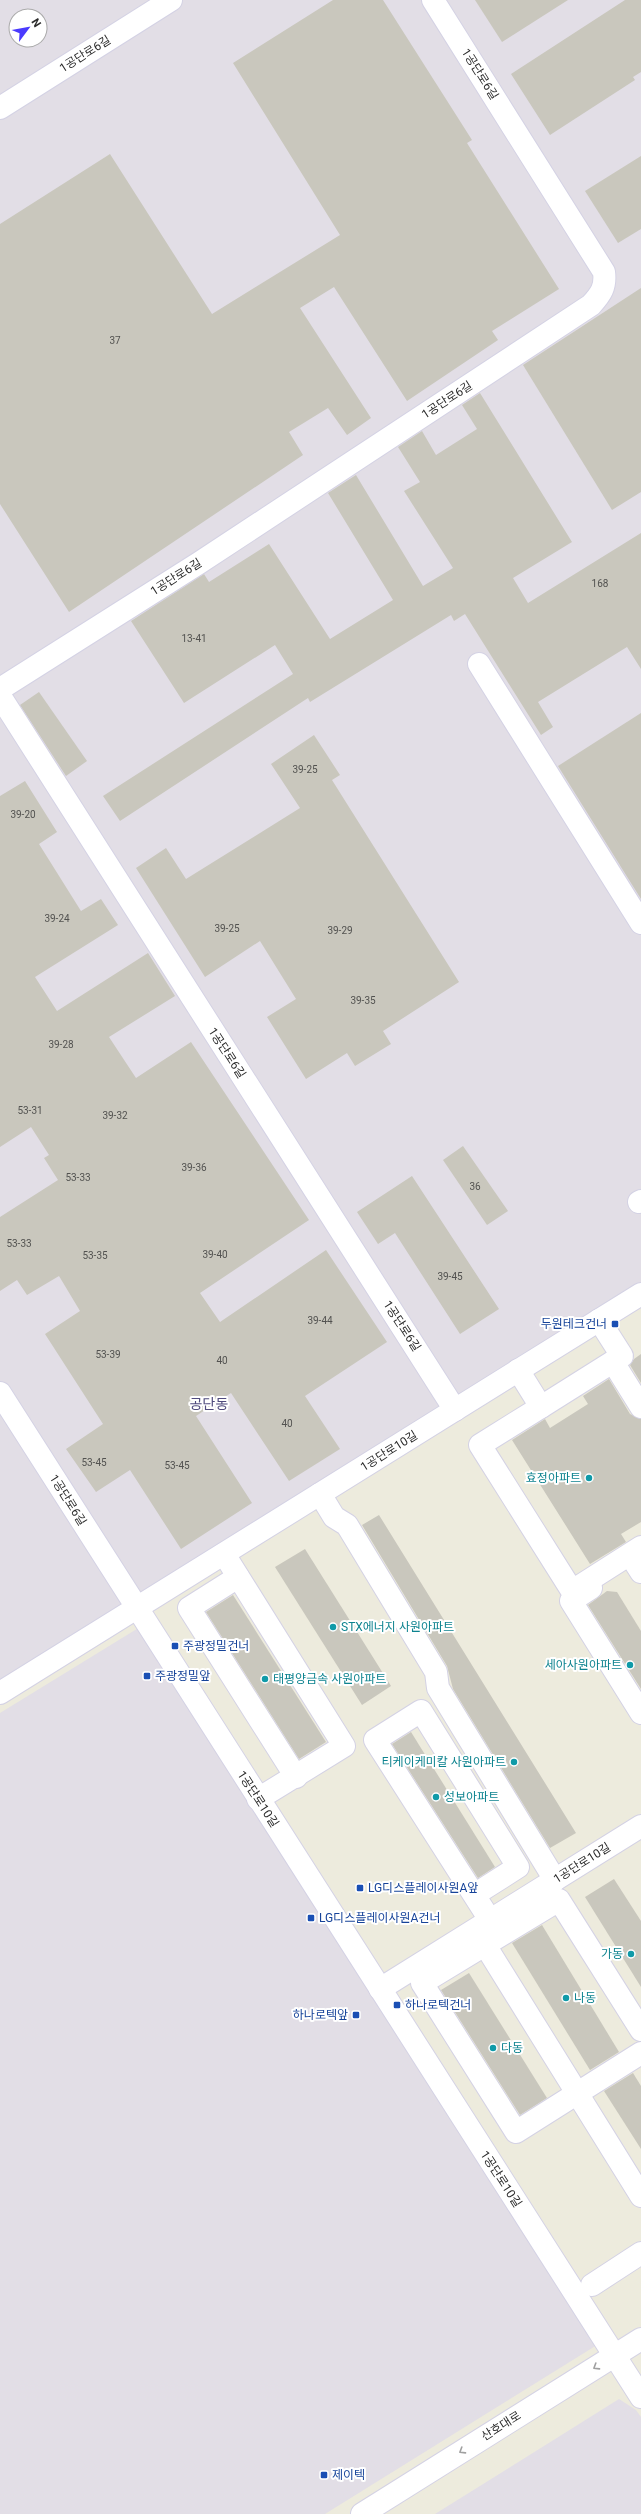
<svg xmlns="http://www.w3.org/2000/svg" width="641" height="2514" viewBox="0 0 641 2514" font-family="Roboto,'Noto Sans KR',sans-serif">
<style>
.industrial{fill:#e2dee6;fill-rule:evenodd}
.building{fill:#c9c7bd}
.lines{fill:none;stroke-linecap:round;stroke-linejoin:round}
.minor-casing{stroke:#d4d2e4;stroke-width:24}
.minor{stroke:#fff;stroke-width:22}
.oneway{stroke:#a0a0a0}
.transit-dot{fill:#1a4fb4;stroke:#fff;stroke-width:1.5}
.culture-dot{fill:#0f9aa8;stroke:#fff;stroke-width:1.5}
.labels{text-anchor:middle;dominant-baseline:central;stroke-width:4;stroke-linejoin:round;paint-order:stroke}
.number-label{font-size:10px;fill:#525250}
.street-label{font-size:12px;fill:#2b2b2b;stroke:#fff}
.transit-label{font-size:12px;fill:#164399;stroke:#fff;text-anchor:start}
.culture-label{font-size:12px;fill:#0d838f;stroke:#fff;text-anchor:start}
.quarter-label{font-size:14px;fill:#4f4a7d;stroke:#fff}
</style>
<rect width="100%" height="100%" fill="#edebdd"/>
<g class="industrial">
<path d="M0 0H641V1294L0 1693ZM16 16H40V40H16Z"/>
<polygon points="140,1627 597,2345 325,2514 0,2514 0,1713"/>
<polygon points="619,2399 636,2410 641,2417 641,2514 435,2514"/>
</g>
<g class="building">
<polygon points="333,0 383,0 472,140 467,143 559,289 492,331 498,340 407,401 334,287 300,308 371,418 347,435 328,408 289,432 303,455 69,612 0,504 0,224 110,154 212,314 340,235 233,63"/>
<polygon points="475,0 568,0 502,42"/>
<polygon points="625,0 641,0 641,72 633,77 635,80 550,135 511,74"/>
<polygon points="641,156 641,229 618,243 585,191"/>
<polygon points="641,288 641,492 612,510 523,365"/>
<polygon points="480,393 572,542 513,578 528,603 641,533 641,669 627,647 538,702 553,727 541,735 465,614 454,621 451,615 310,702 308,698 120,821 103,796 293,674 275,645 184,703 131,621 204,574 209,582 269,544 330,639 393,600 328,493 356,475 423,586 453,568 404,491 420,482 398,447 422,431 436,455 477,429 462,405"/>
<polygon points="39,692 87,761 66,776 20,705"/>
<polygon points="641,713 641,899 558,766"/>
<polygon points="314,735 340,775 332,780 459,982 383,1031 391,1044 355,1066 347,1053 306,1079 267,1017 296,999 260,941 205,977 136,868 166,848 186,879 300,808 271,764"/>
<polygon points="25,781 57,832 39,844 81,911 101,899 118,925 35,977 57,1011 148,953 175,996 109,1037 136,1078 191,1042 309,1220 200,1293 220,1322 326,1250 387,1342 305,1396 340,1449 289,1481 231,1393 196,1416 252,1503 181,1549 130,1470 96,1492 66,1449 103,1424 45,1334 80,1311 59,1276 27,1295 17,1280 0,1291 0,1217 58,1180 44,1158 49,1155 31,1127 0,1147 0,796"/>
<polygon points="463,1146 508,1211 487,1225 443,1160"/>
<polygon points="412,1176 499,1309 460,1334 395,1233 378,1244 357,1212"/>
<polygon points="641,1354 641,1383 630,1365 634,1359"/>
<polygon points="609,1379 630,1414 641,1419 641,1522 621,1534 626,1542 590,1564 512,1440 545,1419 550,1428 588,1404 583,1396"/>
<polygon points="379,1515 576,1833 550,1848 453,1689 447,1666 362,1525"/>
<polygon points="305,1549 391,1686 362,1705 275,1567"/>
<polygon points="607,1591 617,1592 641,1631 641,1689 588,1605"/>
<polygon points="233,1595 326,1742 299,1759 206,1612"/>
<polygon points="411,1732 495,1867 478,1878 392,1744"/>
<polygon points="614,1879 641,1921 641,1987 585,1897"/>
<polygon points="542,1925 619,2052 590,2070 512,1943"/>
<polygon points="469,1973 547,2098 520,2115 441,1990"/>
<polygon points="633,2073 641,2086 641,2149 604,2091"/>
</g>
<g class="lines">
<g class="minor-casing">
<g id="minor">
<polyline points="0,108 171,0"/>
<polyline points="479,664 641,923"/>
<path d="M0 689 199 563 591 305C601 294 606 287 604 272L433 0"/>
<polyline points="0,696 455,1410"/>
<polyline points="639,1202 641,1201"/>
<polyline points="613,1362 641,1407"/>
<polyline points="518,1370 541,1407 480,1445 572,1591 641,1547"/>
<polyline points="0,1393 641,2397"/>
<polyline points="541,1407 622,1356 599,1320"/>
<polyline points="320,1494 334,1517 347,1525 436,1672 438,1688 555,1880"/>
<polyline points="224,1554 344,1746 258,1799"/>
<polyline points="634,1561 641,1572"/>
<polyline points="238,1577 189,1608 296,1777"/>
<polyline points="591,1588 571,1601 641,1713"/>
<polyline points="0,1693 641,1294"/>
<polyline points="474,1895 518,1867 421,1711 375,1740 490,1920"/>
<polyline points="485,1945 641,2196"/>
<polyline points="380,1989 641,1826"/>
<polyline points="641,2030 559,1900 422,1983 516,2132 641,2053"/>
<polyline points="592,2285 641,2253"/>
<polyline points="362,2514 641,2339"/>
</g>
</g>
<use href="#minor" class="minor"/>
</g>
<defs><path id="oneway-chevron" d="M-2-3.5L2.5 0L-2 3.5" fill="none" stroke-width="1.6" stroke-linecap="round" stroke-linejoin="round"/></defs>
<g class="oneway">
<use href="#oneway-chevron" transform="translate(596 2367) rotate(148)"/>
<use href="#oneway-chevron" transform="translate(462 2451) rotate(148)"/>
</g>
<g class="transit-dot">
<rect x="611" y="1320" width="8" height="8" rx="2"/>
<rect x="171" y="1642" width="8" height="8" rx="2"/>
<rect x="143" y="1672" width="8" height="8" rx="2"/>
<rect x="356" y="1884" width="8" height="8" rx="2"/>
<rect x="307" y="1914" width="8" height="8" rx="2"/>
<rect x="393" y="2001" width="8" height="8" rx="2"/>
<rect x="352" y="2011" width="8" height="8" rx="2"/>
<rect x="320" y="2471" width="8" height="8" rx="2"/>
</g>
<g class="culture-dot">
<circle cx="589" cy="1478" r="4"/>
<circle cx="333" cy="1627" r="4"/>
<circle cx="630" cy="1665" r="4"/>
<circle cx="265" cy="1679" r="4"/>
<circle cx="514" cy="1762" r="4"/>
<circle cx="436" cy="1797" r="4"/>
<circle cx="631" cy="1954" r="4"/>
<circle cx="566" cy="1998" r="4"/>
<circle cx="493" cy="2048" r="4"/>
</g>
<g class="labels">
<g class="number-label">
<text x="115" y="340">37</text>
<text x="600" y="583">168</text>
<text x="194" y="638">13-41</text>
<text x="305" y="769">39-25</text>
<text x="23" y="814">39-20</text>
<text x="57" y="918">39-24</text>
<text x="227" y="928">39-25</text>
<text x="340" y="930">39-29</text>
<text x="363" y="1000">39-35</text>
<text x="61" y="1044">39-28</text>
<text x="30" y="1110">53-31</text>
<text x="115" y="1115">39-32</text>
<text x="194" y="1167">39-36</text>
<text x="78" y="1177">53-33</text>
<text x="475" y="1186">36</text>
<text x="19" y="1243">53-33</text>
<text x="215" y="1254">39-40</text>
<text x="95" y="1255">53-35</text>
<text x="450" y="1276">39-45</text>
<text x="320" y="1320">39-44</text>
<text x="108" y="1354">53-39</text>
<text x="222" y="1360">40</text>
<text x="287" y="1423">40</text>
<text x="94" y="1462">53-45</text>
<text x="177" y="1465">53-45</text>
</g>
<g class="street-label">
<text transform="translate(85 54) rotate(-32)">1공단로6길</text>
<text transform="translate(480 74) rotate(58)">1공단로6길</text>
<text transform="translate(447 400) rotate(-33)">1공단로6길</text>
<text transform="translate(176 577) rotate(-32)">1공단로6길</text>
<text transform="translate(227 1053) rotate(57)">1공단로6길</text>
<text transform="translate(402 1326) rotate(57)">1공단로6길</text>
<text transform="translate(389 1451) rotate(-32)">1공단로10길</text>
<text transform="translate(68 1500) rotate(58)">1공단로6길</text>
<text transform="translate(258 1799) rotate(57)">1공단로10길</text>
<text transform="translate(582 1863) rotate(-32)">1공단로10길</text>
<text transform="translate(501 2179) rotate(57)">1공단로10길</text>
<text transform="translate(501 2426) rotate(-32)">산호대로</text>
</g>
<g class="transit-label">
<text x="607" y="1324" text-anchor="end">두원테크건너</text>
<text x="183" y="1646">주광정밀건너</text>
<text x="155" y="1676">주광정밀앞</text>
<text x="368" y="1888">LG디스플레이사원A앞</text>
<text x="319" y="1918">LG디스플레이사원A건너</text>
<text x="405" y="2005">하나로텍건너</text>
<text x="348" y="2015" text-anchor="end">하나로텍앞</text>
<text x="332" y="2475">제이텍</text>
</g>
<g class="culture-label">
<text x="581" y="1478" text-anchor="end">효정아파트</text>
<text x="341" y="1627">STX에너지 사원아파트</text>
<text x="622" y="1665" text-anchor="end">세아사원아파트</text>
<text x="273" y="1679">태평양금속 사원아파트</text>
<text x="506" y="1762" text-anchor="end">티케이케미칼 사원아파트</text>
<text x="444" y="1797">성보아파트</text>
<text x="623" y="1954" text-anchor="end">가동</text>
<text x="574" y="1998">나동</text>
<text x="501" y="2048">다동</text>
</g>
<g class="quarter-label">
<text x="209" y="1404">공단동</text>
</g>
</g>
<g transform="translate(28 28) rotate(58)"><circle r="19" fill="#ffffff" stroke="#aaaaaa"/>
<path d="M0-3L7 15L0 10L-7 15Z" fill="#4a3afe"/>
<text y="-6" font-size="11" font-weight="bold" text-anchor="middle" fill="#2b2b2b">N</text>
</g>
</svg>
